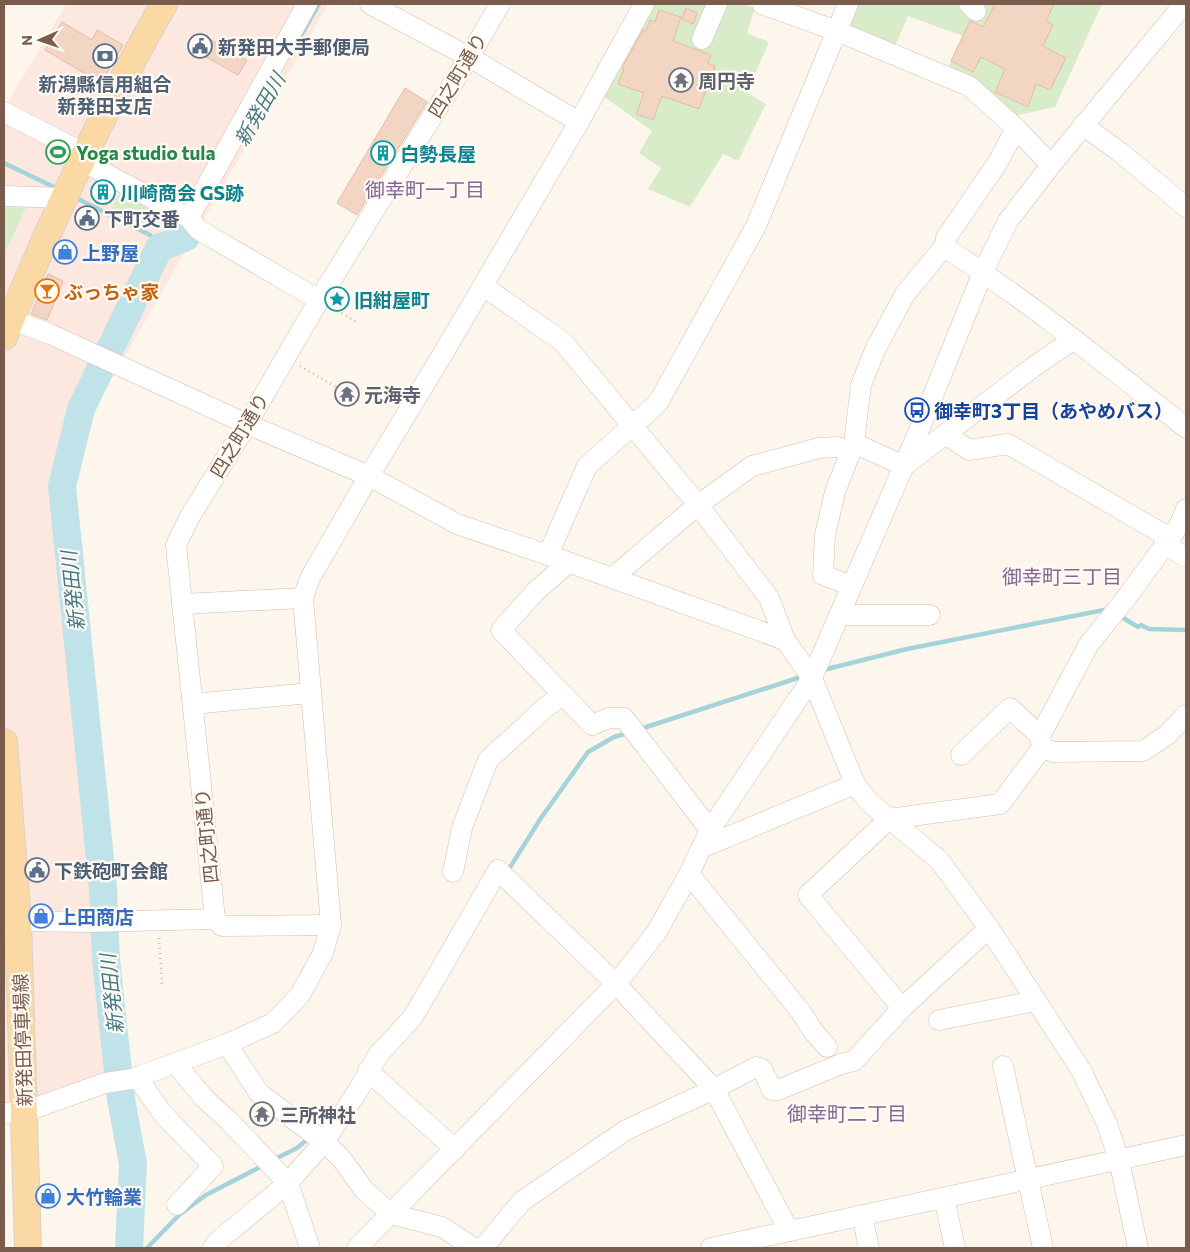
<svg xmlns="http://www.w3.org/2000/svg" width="1190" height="1252" viewBox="0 0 1190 1252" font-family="Commissioner,'Noto Sans JP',sans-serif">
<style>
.commercial{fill:#fde8e0}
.green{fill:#d8ecc9}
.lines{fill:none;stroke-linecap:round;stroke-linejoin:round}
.stream{stroke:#a5d3da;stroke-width:4.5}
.river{stroke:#bfe3e8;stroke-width:28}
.building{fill:#f3d5c3;stroke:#e6bba3}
.minor-casing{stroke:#d1beb0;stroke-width:21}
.major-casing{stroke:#dad1cd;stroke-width:28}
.path{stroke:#d9b8a5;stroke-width:2.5;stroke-dasharray:1 4;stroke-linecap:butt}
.minor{stroke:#fff;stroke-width:20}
.major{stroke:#fbd9a5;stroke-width:26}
.labels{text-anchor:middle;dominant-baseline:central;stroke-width:4.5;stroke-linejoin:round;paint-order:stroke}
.service-label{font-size:19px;font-weight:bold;fill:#4e5e75;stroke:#fffaf3;text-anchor:start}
.street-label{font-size:19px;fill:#7a5c4d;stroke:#fffaf3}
.worship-label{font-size:19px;font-weight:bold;fill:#5b616d;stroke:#fffaf3;text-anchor:start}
.leisure-label{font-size:19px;font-weight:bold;fill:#27864d;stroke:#fffaf3;text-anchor:start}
.culture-label{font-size:19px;font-weight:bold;fill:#0d838f;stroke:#fffaf3;text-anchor:start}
.shop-label{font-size:19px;font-weight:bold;fill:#366cbe;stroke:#fffaf3;text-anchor:start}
.food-label{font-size:19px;font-weight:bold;fill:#c56008;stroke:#fffaf3;text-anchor:start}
.transit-label{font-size:19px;font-weight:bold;fill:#164399;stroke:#fffaf3;text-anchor:start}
.water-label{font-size:20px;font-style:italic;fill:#437c86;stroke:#fffaf3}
.neighbourhood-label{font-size:20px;fill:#846695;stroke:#fffaf3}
</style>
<rect width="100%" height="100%" fill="#fdf6ec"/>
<polygon class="commercial" points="66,4 328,4 64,462 111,1079 39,1102 4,1104 4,255 26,208 4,206 4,109"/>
<g class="green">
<polygon points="650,4 742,4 755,8 747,33 769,42 747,93 766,104 738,161 723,154 690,207 648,189 661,168 639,153 652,131 600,94"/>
<polygon points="855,4 1102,4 1055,107 1005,118 946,72 963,36 908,16 893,51 851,32 847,22"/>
<polygon points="121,190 153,207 142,228 110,212"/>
<polygon points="4,206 26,208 4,255"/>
</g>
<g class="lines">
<g class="stream">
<polyline points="295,46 319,4"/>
<polyline points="4,163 58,189"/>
<polyline points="74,197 150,235 159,248"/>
<polyline points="186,237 191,229"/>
<polyline points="1120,616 1138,627 1141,625 1149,629 1186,630"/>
<polyline points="823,670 907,649 1109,609"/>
<polyline points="640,729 804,676"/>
<polyline points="507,872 541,818 588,752 614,737 628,733"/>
<polyline points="273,1160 297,1148 309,1138"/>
<polyline points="147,1248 179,1215 206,1195 264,1165"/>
</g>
<polyline class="river" points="129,1248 133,1164 121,1099 106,960 103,888 62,486 81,409 159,248 186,237"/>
</g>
<g class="building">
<polygon points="995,4 1054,4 1046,21 1053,25 1043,46 1066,58 1050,90 1036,84 1028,107 995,92 1005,69 981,57 973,72 951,61 970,21 983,27"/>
<polygon points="686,8 697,13 693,24 682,19"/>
<polygon points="659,10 681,17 673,41 711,55 708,63 715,66 699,109 662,96 653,120 636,114 644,93 618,84 624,69 622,68 643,30 646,31 650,20 655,22"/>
<polygon points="62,22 92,40 97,30 123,45 101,83 45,50"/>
<polygon points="200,34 247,60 238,75 192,49"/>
<polygon points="405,88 427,102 357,215 337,203"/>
<polygon points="99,184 114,192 114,199 107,205 97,204 94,200 92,195 93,190"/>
<polygon points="48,274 63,281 47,320 31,314"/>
</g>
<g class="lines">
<g class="minor-casing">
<g id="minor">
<polyline points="370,4 469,57 579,122"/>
<polyline points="762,4 837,31 969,86 1016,128 1051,165"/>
<polyline points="969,4 976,11"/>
<polyline points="702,39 717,4"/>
<polyline points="4,112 85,154"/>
<polyline points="1083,125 1121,153 1186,207"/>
<polyline points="82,161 189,218 199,230 319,300"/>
<polyline points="4,196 64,198"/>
<polyline points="189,218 307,4"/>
<polyline points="944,247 946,238 998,162 1016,128"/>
<polyline points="483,286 563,342 698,505 769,598 785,640"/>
<polyline points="4,317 50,334 247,424 369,476 457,524 548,555 785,640 812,678 855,784 869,802 939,860 989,928 1081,1070 1107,1124 1119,1160 1138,1248"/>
<polyline points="945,434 969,450 1008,444 1170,538"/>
<polyline points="854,443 904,466 1032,368 1074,339"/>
<polyline points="1165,545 1186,557"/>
<polyline points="548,555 587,466 658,403 756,226 848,4"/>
<polyline points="568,563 535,592 501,630 592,725 609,718 624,718 710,830"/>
<polyline points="612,578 698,505 752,466 819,448 837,447 851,451"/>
<path d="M852 586 823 575 825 535 835 492 854 443 861 385 875 350 905 294 944 247C1029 301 1107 365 1186 428"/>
<polyline points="182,604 303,598"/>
<polyline points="839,615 930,615"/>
<polyline points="193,704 310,693"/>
<polyline points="1042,748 1054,752 1143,751 1167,735 1186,715"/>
<polyline points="961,755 1010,708 1040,736"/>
<polyline points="701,848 855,784"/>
<polyline points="453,872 462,828 488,760 545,708 563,694"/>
<polyline points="689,874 801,1012 813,1031 827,1047"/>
<polyline points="215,919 176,545 189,518 247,424 319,300 469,57 500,4"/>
<polyline points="18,921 89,922 215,919 222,926 331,925"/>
<polyline points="989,928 902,1008 808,895 889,819 1000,804 1042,748 1040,736 1089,644 1127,597 1170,538 1180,524 1186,509"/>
<polyline points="939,1020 1036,1001"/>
<polyline points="227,1044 259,1093 324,1142 341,1158 364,1190 391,1214 442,1227 474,1248"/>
<polyline points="175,1063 204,1098 229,1121 288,1183 310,1248"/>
<polyline points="1003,1066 1043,1248"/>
<polyline points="368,1071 455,1149"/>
<polyline points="137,1077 163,1114 213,1166 177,1205"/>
<polyline points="4,1113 24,1112 105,1083 132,1079 227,1044 273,1023 300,995 323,953 331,925 303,598 310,578 369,476 447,347 579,122 644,4"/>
<polyline points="944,1198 955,1248"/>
<polyline points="862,1216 869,1248"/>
<polyline points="213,1248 217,1242 288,1183 324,1142 359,1089 378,1055 413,1017 498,870 616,984 714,1089 789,1231"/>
<polyline points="357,1248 616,984 656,933 689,874 710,830 812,678 915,440 983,272 1008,221 1051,165 1184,4"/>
<polyline points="483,1248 522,1201 626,1130 714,1089 756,1067 762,1069 772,1090 778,1090 841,1064 854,1061 902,1008"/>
<polyline points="711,1248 1186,1145"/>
</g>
</g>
<g class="major-casing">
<g id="major">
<path d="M4 337C50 222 103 111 164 4"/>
<polyline points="4,742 18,921 28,1248"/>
</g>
</g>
<g class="path">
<polyline points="333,308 358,323"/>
<polyline points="300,366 341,390"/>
<polyline points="159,938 162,984"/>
</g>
<use href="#minor" class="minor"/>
<use href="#major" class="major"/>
</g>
<defs>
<g id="civic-ring" transform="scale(1.25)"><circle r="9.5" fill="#fffaf3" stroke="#5c6f8a" stroke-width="1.5"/><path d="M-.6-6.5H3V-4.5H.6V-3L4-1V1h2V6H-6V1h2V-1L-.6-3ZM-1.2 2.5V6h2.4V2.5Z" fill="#5c6f8a"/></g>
<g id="bank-ring" transform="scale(1.25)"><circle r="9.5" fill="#fffaf3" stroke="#5c6f8a" stroke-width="1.5"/><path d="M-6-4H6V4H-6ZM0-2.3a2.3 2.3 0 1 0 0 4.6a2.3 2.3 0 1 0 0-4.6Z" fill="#5c6f8a"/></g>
<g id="temple-ring" transform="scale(1.25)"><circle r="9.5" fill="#fffaf3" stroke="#6b7280" stroke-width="1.5"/><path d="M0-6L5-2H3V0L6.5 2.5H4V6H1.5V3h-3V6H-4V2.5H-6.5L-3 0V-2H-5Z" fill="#6b7280"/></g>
<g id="stadium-ring" transform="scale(1.25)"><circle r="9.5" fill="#fffaf3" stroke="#2e9e5b" stroke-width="1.5"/><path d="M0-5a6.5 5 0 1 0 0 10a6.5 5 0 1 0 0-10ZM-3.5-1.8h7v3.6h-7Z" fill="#2e9e5b"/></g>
<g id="building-ring" transform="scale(1.25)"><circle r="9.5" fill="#fffaf3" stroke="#0f9aa8" stroke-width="1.5"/><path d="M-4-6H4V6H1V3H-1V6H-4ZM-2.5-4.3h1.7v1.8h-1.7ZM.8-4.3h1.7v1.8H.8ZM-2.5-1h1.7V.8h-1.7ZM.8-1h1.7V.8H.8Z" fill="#0f9aa8"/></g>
<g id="shop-ring" transform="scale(1.25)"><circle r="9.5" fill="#fffaf3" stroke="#3f7fe0" stroke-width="1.5"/><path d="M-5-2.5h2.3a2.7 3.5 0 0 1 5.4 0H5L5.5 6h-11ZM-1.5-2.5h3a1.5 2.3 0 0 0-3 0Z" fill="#3f7fe0"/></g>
<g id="bar-ring" transform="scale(1.25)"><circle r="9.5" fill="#fffaf3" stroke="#e8710a" stroke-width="1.5"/><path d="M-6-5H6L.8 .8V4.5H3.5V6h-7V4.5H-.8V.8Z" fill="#e8710a"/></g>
<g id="sight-ring" transform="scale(1.25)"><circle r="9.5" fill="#fffaf3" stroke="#0f9aa8" stroke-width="1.5"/><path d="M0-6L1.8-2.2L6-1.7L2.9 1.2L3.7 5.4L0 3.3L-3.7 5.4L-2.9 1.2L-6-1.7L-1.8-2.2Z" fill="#0f9aa8"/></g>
<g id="bus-ring" transform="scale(1.25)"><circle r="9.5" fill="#fffaf3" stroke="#1a4fb4" stroke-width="1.5"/><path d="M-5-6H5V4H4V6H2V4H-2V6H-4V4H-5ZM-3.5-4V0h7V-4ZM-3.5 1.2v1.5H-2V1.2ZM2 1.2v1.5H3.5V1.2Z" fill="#1a4fb4"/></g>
</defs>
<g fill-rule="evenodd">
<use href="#civic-ring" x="200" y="46"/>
<use href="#bank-ring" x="105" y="56"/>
<use href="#temple-ring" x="681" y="80"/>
<use href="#stadium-ring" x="58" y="152"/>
<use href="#building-ring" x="383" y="153"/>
<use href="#building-ring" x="103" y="192"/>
<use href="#civic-ring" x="87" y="218"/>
<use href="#shop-ring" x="65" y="252"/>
<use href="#bar-ring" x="47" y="291"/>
<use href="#sight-ring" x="337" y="299"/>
<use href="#temple-ring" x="347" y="394"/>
<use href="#bus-ring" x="917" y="410"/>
<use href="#civic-ring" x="37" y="870"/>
<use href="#shop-ring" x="41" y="916"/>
<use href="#temple-ring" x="262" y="1114"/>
<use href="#shop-ring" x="48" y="1196"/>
</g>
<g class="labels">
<g class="service-label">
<text x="218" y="46">新発田大手郵便局</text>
<text x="105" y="83" text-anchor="middle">新潟縣信用組合<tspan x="105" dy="22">新発田支店</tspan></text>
<text x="104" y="218">下町交番</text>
<text x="54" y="870">下鉄砲町会館</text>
</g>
<g class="street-label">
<text transform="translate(457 75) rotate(-59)">四之町通り</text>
<text transform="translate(239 435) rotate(-59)">四之町通り</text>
<text transform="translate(206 836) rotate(-96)">四之町通り</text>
<text transform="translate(22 1040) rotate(-92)">新発田停車場線</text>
</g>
<g class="worship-label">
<text x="698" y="80">周円寺</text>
<text x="364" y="394">元海寺</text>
<text x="280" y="1114">三所神社</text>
</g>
<g class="leisure-label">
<text x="76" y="152">Yoga studio tula</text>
</g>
<g class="culture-label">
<text x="400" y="153">白勢長屋</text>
<text x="120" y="192">川崎商会 GS跡</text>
<text x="354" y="299">旧紺屋町</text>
</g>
<g class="shop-label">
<text x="82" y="252">上野屋</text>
<text x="58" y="916">上田商店</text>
<text x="66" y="1196">大竹輪業</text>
</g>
<g class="food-label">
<text x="64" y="291">ぶっちゃ家</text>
</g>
<g class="transit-label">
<text x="934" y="410">御幸町3丁目（あやめバス）</text>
</g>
<g class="water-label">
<text transform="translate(259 109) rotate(-60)">新発田川</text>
<text transform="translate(72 591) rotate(-96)">新発田川</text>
<text transform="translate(111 994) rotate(-96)">新発田川</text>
</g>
<g class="neighbourhood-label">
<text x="425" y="189">御幸町一丁目</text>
<text x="1062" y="576">御幸町三丁目</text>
<text x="847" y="1113">御幸町二丁目</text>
</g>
</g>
<rect width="1190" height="1252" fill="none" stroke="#7a5c4d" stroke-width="10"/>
<g transform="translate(40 40) rotate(268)" stroke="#fffaf3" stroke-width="4" paint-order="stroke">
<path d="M0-4L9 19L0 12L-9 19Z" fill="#7a5c4d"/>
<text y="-8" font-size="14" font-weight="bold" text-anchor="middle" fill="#7a5c4d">N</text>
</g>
</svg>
